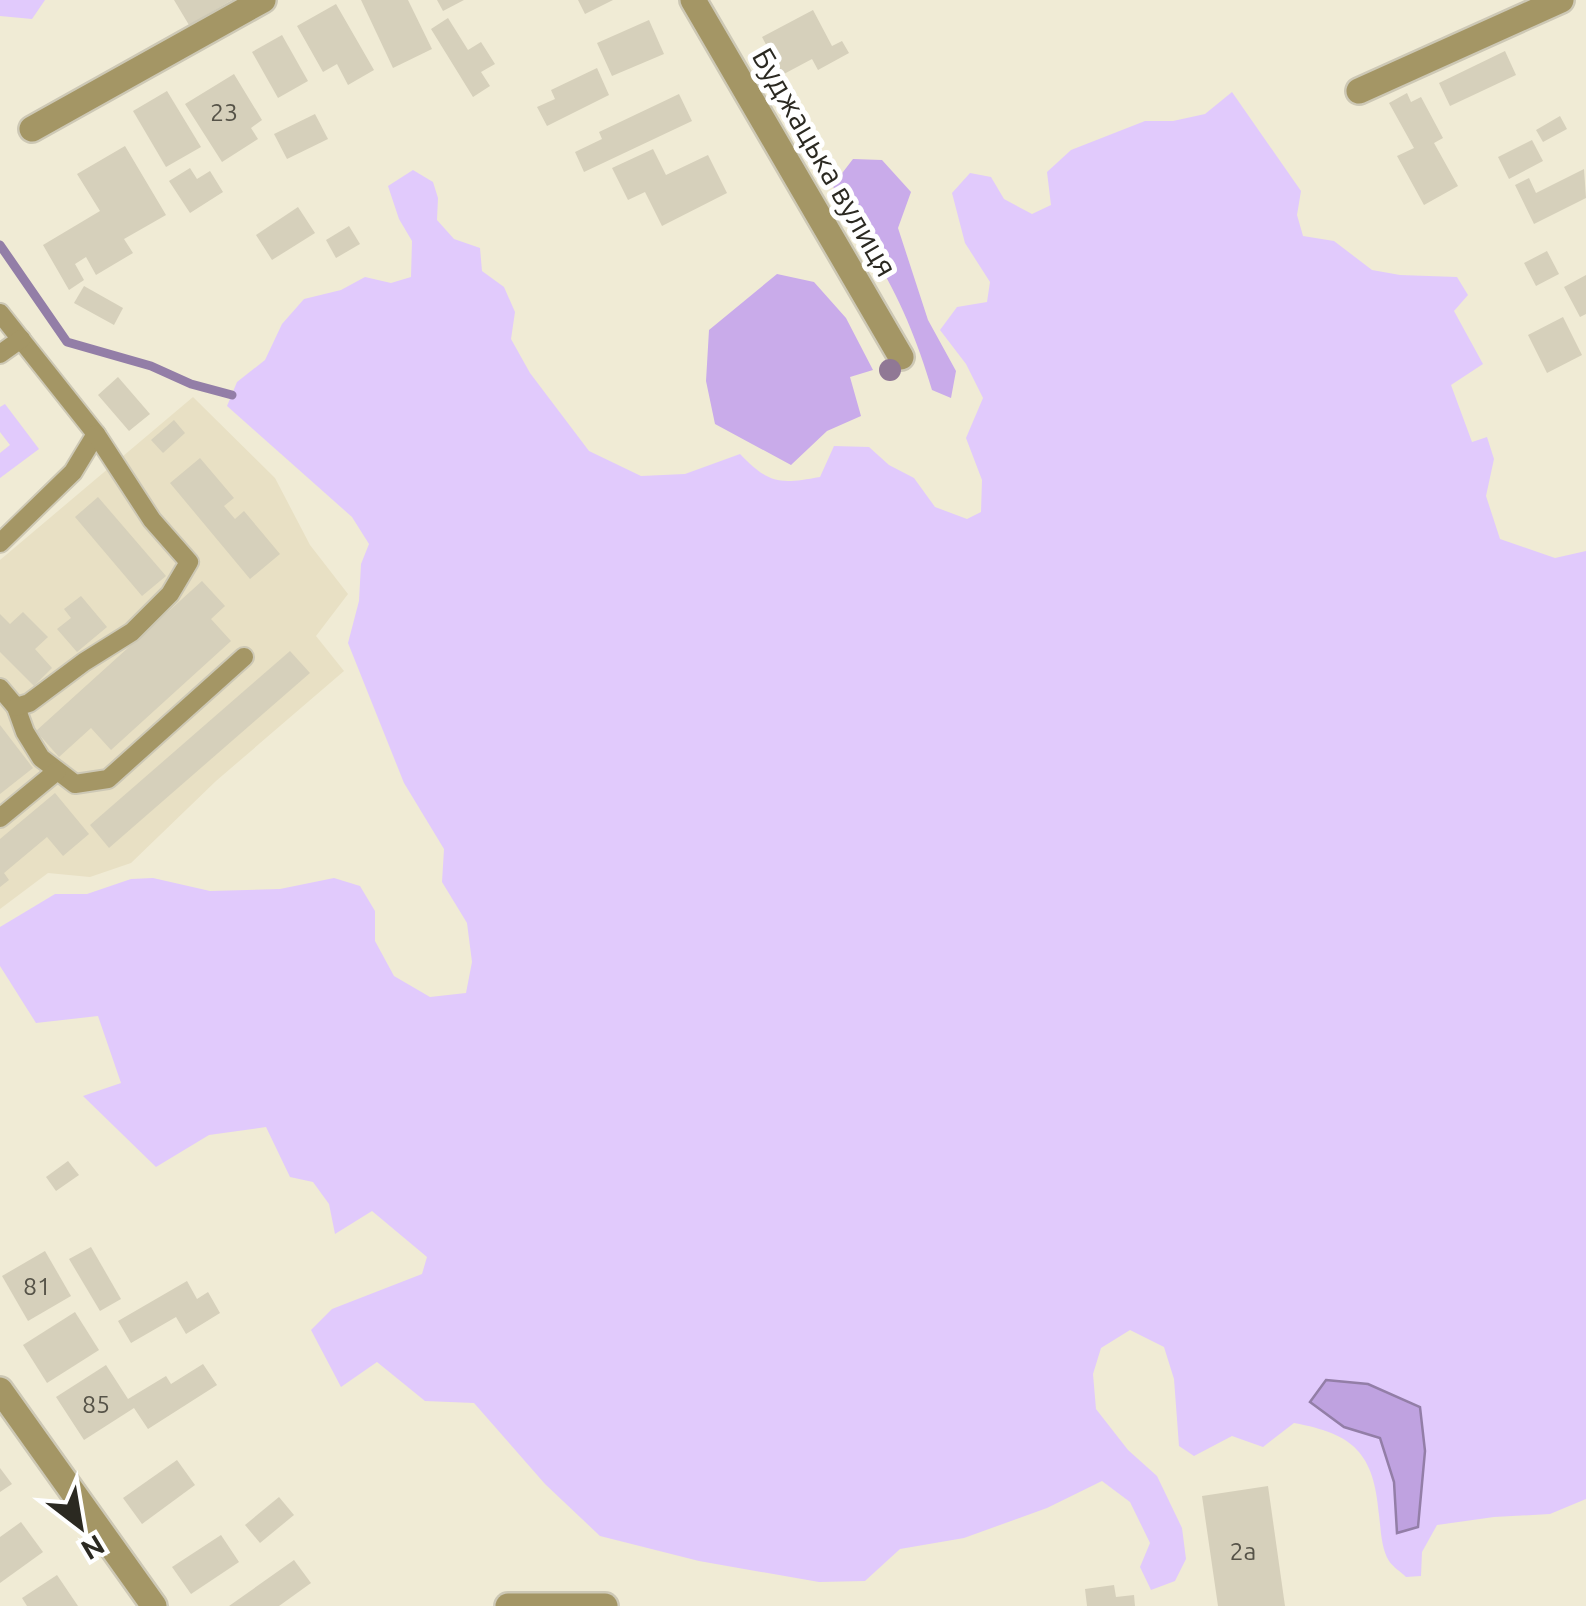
<svg xmlns="http://www.w3.org/2000/svg" width="1586" height="1606" viewBox="0 0 1586 1606" font-family="Ubuntu,sans-serif">
<style>
.built{fill:#e8e0c4}
.green{fill:#e1cafc;fill-rule:evenodd}
.forest{fill:#c9abea}
.water{fill:#bfa2e0;stroke:#937ea7;stroke-width:2.5}
.lines{fill:none;stroke-linecap:round;stroke-linejoin:round}
.stream{stroke:#937ea7;stroke-width:9}
.building{fill:#d6d0bb}
.service-casing{stroke:#cdc8b5;stroke-width:22}
.minor-casing{stroke:#cdc8b5;stroke-width:30}
.service{stroke:#a49665;stroke-width:18}
.minor{stroke:#a49665;stroke-width:25}
.tree{fill:#907895}
.labels{text-anchor:middle;dominant-baseline:central;stroke-width:10;stroke-linejoin:round;paint-order:stroke}
.number-label{font-size:25px;fill:#565348}
.street-label{font-size:30px;fill:#2b2921;stroke:#fff}
</style>
<rect width="100%" height="100%" fill="#f0ebd5"/>
<polygon class="built" points="193,397 275,478 310,545 348,594 316,636 344,671 216,781 131,863 90,877 48,873 0,909 0,560"/>
<g class="green">
<polygon points="0,0 45,0 32,19 0,16"/>
<path d="M1232 92 1301 191 1297 215 1303 236 1334 241 1372 270 1400 275 1457 277 1468 295 1454 311 1483 364 1451 385 1472 442 1487 437 1494 459 1486 496 1500 539 1555 558 1586 551V1499L1550 1514 1494 1517 1437 1525 1422 1552 1421 1576 1406 1577C1401 1572 1393 1567 1389 1561 1381 1548 1381 1530 1379 1515 1374 1453 1354 1434 1294 1423L1263 1447 1232 1436 1194 1456 1179 1446 1174 1379 1164 1347 1130 1330 1101 1348 1093 1374 1096 1409 1128 1450 1157 1476 1182 1528 1186 1559 1175 1581 1151 1590 1140 1567 1150 1543 1130 1502 1102 1481 1047 1508 964 1538 900 1549 865 1581 819 1582 699 1561 600 1536 545 1484 474 1403 425 1401 377 1362 341 1387 311 1330 332 1309 422 1274 427 1257 372 1211 335 1234 329 1204 313 1182 290 1177 266 1127 209 1135 156 1167 83 1096 121 1083 98 1016 36 1023 0 966V927L55 894H87L131 879 153 878 210 891 280 889 334 878 360 886 375 911V941L394 976 430 997 466 993 472 962 467 923 442 882 444 849 404 783 348 643 359 601 361 564 369 544 352 517 227 406 237 382 265 360 282 324 304 299 341 290 365 277 391 283 411 277 412 241 399 219 388 186 413 170 433 182 438 198 437 220 454 239 480 248 482 271 504 287 515 312 511 339 530 373 589 451 641 476 685 474 740 454C770 485 780 484 820 477L834 446 869 447 889 465 914 478 935 507 967 519 981 512 982 480 966 438 983 398 966 364 940 330 957 307 987 302 990 282 965 243 952 193 970 173 991 177 1004 199 1032 214 1051 205 1047 172 1071 150 1145 121H1173L1205 114ZM1344 1427 1425 1451 1397 1533 1394 1482 1380 1438Z"/>
<polygon points="5,404 39,449 0,478 0,453 10,445 0,432 0,407"/>
</g>
<g class="forest">
<path d="M853 159 882 160 911 192 898 228 928 320 956 371 951 398 932 390C917 340 900 298 872 253 855 226 839 219 833 185Z"/>
<polygon points="777,274 814,282 846,318 873,370 850,377 861,416 827,431 791,465 715,424 706,381 709,330"/>
</g>
<polygon class="water" points="1326,1380 1368,1384 1420,1407 1425,1451 1418,1527 1397,1533 1394,1482 1380,1438 1344,1427 1310,1402"/>
<g class="lines">
<polyline class="stream" points="0,245 67,342 151,366 191,384 232,395"/>
</g>
<g class="building">
<polygon points="174,0 232,0 189,25"/>
<polygon points="361,0 408,0 432,49 393,68"/>
<polygon points="437,0 464,0 443,11"/>
<polygon points="578,0 613,0 585,14"/>
<polygon points="336,4 374,70 348,85 337,64 323,72 297,26"/>
<polygon points="813,10 832,46 842,41 849,53 818,70 812,59 782,75 762,37"/>
<polygon points="448,18 468,50 481,42 495,64 481,72 490,86 473,97 431,29"/>
<polygon points="649,20 664,54 612,76 597,43"/>
<polygon points="282,35 308,81 278,98 252,52"/>
<polygon points="1505,51 1516,75 1450,106 1439,83"/>
<polygon points="597,68 609,95 547,126 537,107 555,99 551,90"/>
<polygon points="234,74 262,120 251,128 258,139 222,162 185,104"/>
<polygon points="167,91 201,147 166,167 133,111"/>
<polygon points="1407,93 1411,102 1421,97 1443,138 1434,143 1458,186 1424,205 1397,156 1414,148 1389,103"/>
<polygon points="679,94 692,121 584,172 575,152 602,139 599,132"/>
<polygon points="315,114 328,139 287,159 274,134"/>
<polygon points="1560,116 1567,129 1543,142 1536,130"/>
<polygon points="1532,140 1543,161 1509,179 1498,157"/>
<polygon points="125,146 166,215 124,239 133,253 96,275 86,257 75,264 84,280 69,290 43,245 100,211 77,174"/>
<polygon points="653,149 666,175 708,155 727,193 662,226 645,192 628,200 612,168"/>
<polygon points="190,168 197,179 210,171 223,192 190,213 169,181"/>
<polygon points="1584,169 1586,198 1534,224 1515,185 1529,178 1536,193"/>
<polygon points="298,207 315,233 272,260 256,235"/>
<polygon points="349,226 360,244 336,258 326,240"/>
<polygon points="1547,251 1559,274 1536,286 1524,263"/>
<polygon points="1586,275 1586,314 1580,317 1564,287"/>
<polygon points="84,286 123,308 114,325 74,303"/>
<polygon points="1563,317 1582,355 1547,373 1528,335"/>
<polygon points="118,377 150,414 129,431 98,395"/>
<polygon points="174,420 185,433 163,453 151,440"/>
<polygon points="200,458 234,498 224,506 235,519 244,511 280,554 250,579 170,483"/>
<polygon points="98,497 166,576 142,596 75,517"/>
<polygon points="202,581 225,606 211,619 231,641 111,750 91,728 59,757 36,731"/>
<polygon points="81,596 107,627 77,652 57,629 71,618 64,609"/>
<polygon points="23,612 48,637 35,649 52,668 34,686 0,652 0,614 10,624"/>
<polygon points="290,651 310,673 109,848 90,825"/>
<polygon points="0,725 33,768 0,794"/>
<polygon points="55,793 89,834 63,856 47,837 4,873 9,880 0,887 0,839"/>
<polygon points="68,1161 79,1175 56,1191 46,1177"/>
<polygon points="91,1247 121,1299 100,1311 69,1259"/>
<polygon points="45,1251 71,1296 28,1321 2,1276"/>
<polygon points="187,1281 197,1299 208,1292 220,1313 186,1334 176,1317 131,1343 118,1321"/>
<polygon points="75,1312 99,1350 47,1383 23,1345"/>
<polygon points="203,1364 217,1385 148,1429 134,1408 84,1440 56,1397 106,1365 128,1399 166,1376 171,1384"/>
<polygon points="177,1460 195,1485 142,1524 123,1498"/>
<polygon points="0,1468 12,1484 0,1492"/>
<polygon points="1268,1486 1285,1606 1218,1606 1202,1496"/>
<polygon points="279,1497 294,1515 260,1543 245,1525"/>
<polygon points="21,1522 43,1552 0,1583 0,1537"/>
<polygon points="221,1535 239,1562 191,1594 172,1567"/>
<polygon points="294,1560 311,1583 279,1606 229,1606"/>
<polygon points="57,1575 78,1606 27,1606 22,1598"/>
<polygon points="1114,1585 1116,1597 1134,1595 1135,1606 1087,1606 1085,1589"/>
</g>
<g class="lines">
<g class="service-casing">
<g id="service">
<polyline points="0,313 96,434 73,472 0,543"/>
<polyline points="0,354 21,339"/>
<polyline points="0,688 16,707 25,732 41,758 75,784 108,779 244,657"/>
<polyline points="16,707 29,703 84,662 132,632 170,594 189,562 152,520 96,434"/>
<polyline points="0,818 57,771"/>
</g>
</g>
<g class="minor-casing">
<g id="minor">
<polyline points="693,0 901,357"/>
<polyline points="1359,91 1561,0"/>
<polyline points="32,129 263,0"/>
<polyline points="0,1390 154,1606"/>
<polyline points="508,1606 605,1606"/>
</g>
</g>
<use href="#service" class="service"/>
<use href="#minor" class="minor"/>
</g>
<circle class="tree" cx="890" cy="370" r="11"/>
<g class="labels">
<g class="number-label">
<text x="224" y="112">23</text>
<text x="37" y="1286">81</text>
<text x="96" y="1404">85</text>
<text x="1243" y="1551">2а</text>
</g>
<g class="street-label">
<text transform="translate(825 162) rotate(60)">Буджацька вулиця</text>
</g>
</g>
<g transform="translate(80 1526) rotate(149)" stroke="#ffffff" stroke-width="8" paint-order="stroke">
<path d="M0-8L18 38L0 25L-18 38Z" fill="#2b2921"/>
<text y="-15" font-size="28" font-weight="bold" text-anchor="middle" fill="#2b2921">N</text>
</g>
</svg>
